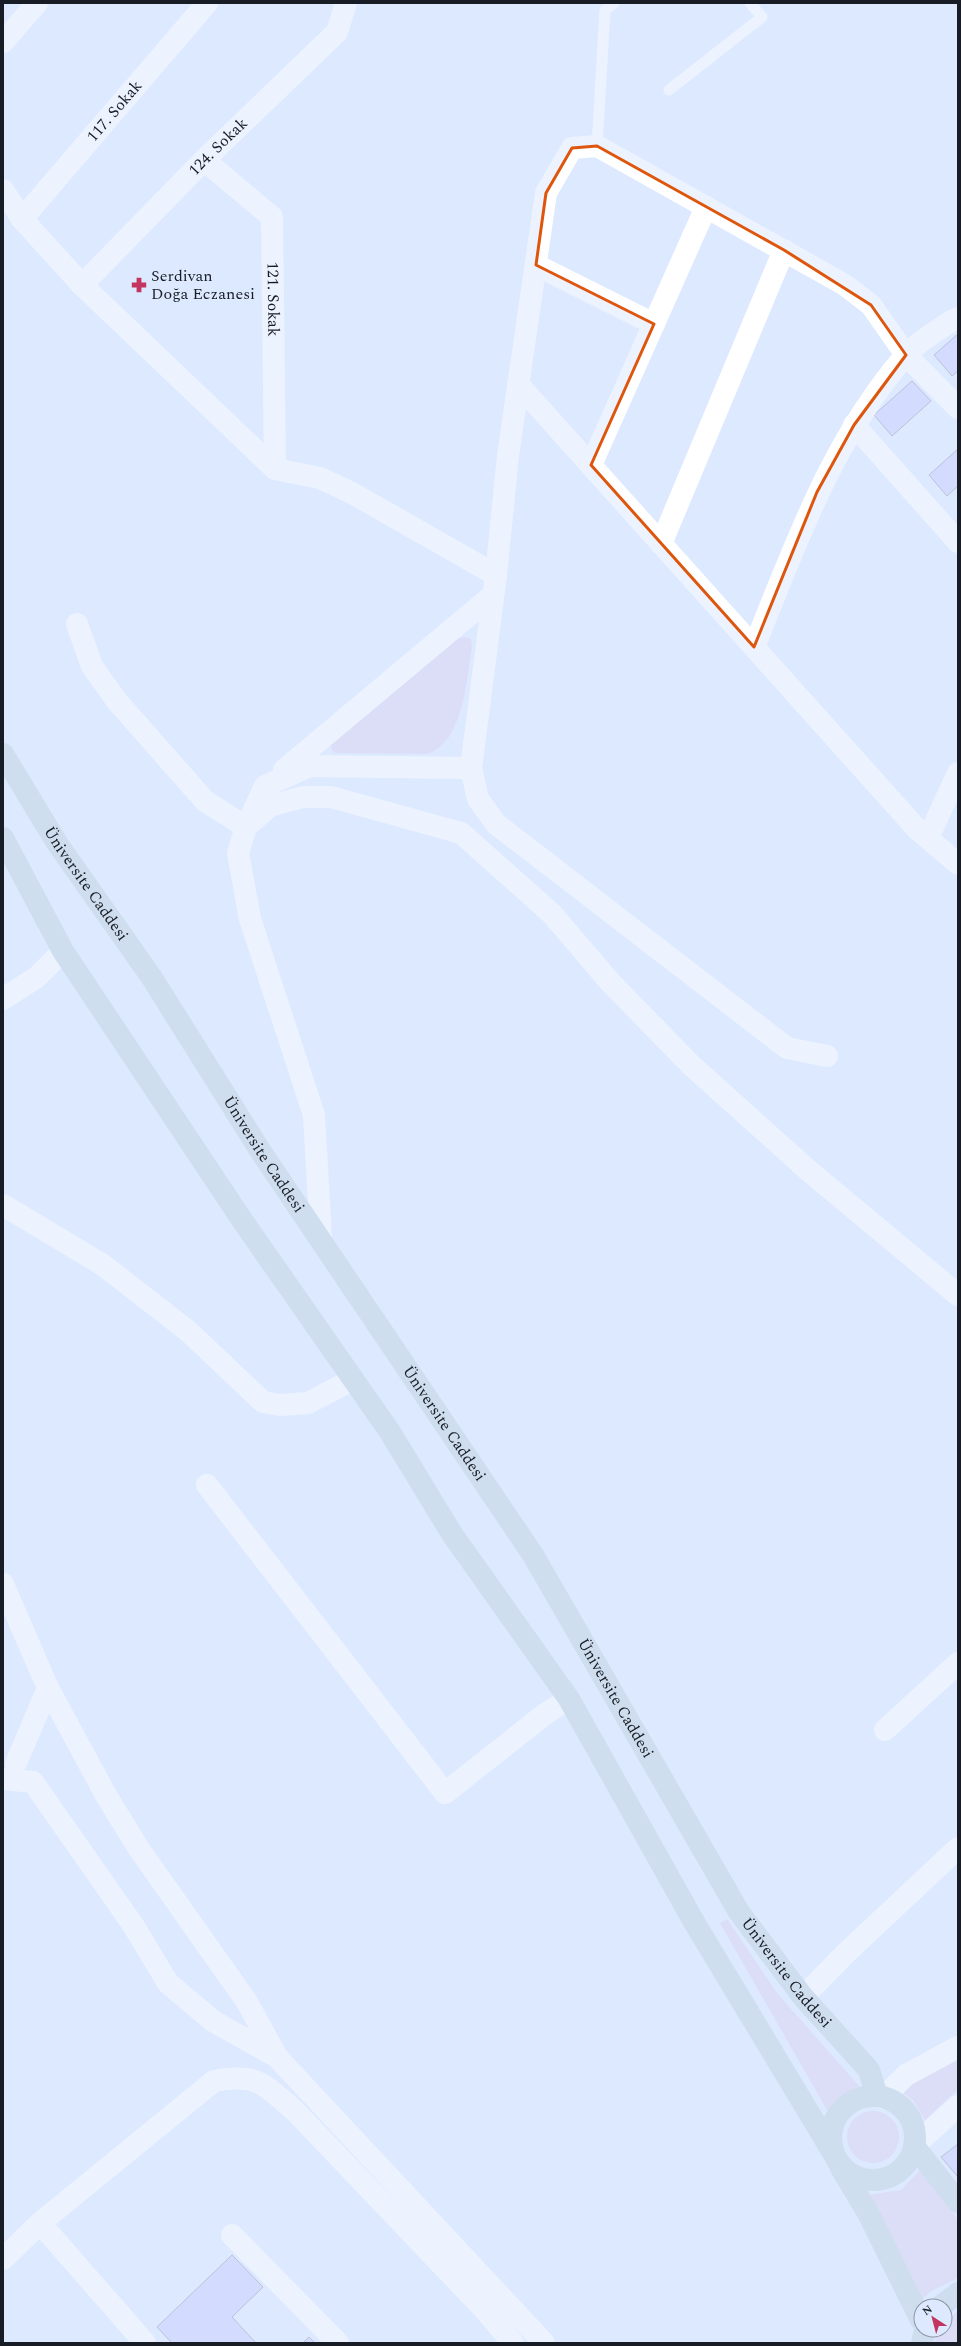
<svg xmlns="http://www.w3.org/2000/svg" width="961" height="2346" viewBox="0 0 961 2346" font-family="Spectral,serif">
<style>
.green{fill:#dccfed}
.building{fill:#c8cafd;stroke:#9192a8}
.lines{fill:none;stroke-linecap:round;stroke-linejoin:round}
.lane{stroke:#fff;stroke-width:11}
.street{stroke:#fff;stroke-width:22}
.secondary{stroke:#bed0db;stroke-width:22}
.marked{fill:none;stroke:#de560d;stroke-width:3;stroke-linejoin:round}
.labels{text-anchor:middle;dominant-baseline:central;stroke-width:3;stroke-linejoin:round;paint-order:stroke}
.street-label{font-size:16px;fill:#181c24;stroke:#dce9ff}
.poi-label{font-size:16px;fill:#181c24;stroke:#dce9ff;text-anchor:start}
</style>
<rect width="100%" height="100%" fill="#dce9ff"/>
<g class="green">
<path d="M465 637 471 639 472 646C467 678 463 744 427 754L335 753 332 750 331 745 456 640Z"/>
<polygon points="727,1919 777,1993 859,2086 840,2096 827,2110 720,1923"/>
<polygon points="958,2056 958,2089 925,2120 913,2100 900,2090"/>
<circle cx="873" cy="2137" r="26"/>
<polygon points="923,2167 958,2220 958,2278 930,2292 920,2301 868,2195 901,2190"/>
<polygon points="958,2311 958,2343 934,2343 938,2331 945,2330 945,2322"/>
</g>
<g class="building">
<polygon points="958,334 958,371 952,376 934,355"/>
<polygon points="912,381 931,401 892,436 874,415"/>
<polygon points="958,449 958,486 947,496 929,475"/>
<polygon points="958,2144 958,2177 941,2157"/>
<polygon points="232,2255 263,2287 232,2317 256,2343 172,2343 157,2327"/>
<polygon points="309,2337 315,2343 303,2343"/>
</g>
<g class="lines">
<g class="lane">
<polyline points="669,90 762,17 750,3"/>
<polyline points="597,146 605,10 614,3"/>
</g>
<g class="street">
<polyline points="3,42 37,3"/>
<path id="s1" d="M204 160 272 217 275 469"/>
<polyline points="3,190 22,219 82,285 275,469 320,478 352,493 496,575"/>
<path id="s2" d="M22 219 207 3"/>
<polyline points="536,265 654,324"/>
<path id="s3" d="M82 285 204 160 337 32 346 3"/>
<polyline points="518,384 917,829 958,864"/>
<polyline points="854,425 958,542"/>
<polyline points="591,465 706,207"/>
<polyline points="661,544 784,250"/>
<polyline points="77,624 92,666 116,700 205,801 246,827 270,806 303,797 331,797 461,833 552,914 610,982 691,1065 809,1171 958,1295"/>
<path d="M754 647C796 544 831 442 905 356 917 342 936 332 951 321L958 318"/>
<polyline points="471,768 478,799 496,824 787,1048 827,1056"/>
<polyline points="284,770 493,595"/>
<polyline points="928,838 958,773"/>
<polyline points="3,999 37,977 63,951"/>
<polyline points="3,1205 103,1265 188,1331 263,1402 280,1405 308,1403 352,1380"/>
<polyline points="321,1238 314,1115 250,919 238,853 246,827 265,786 310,766 471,768 496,575 508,456 546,193 572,148 597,146 845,285 871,305 906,355 958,408"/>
<polyline points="207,1485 445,1793 545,1714 569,1699"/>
<polyline points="3,1584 48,1688 107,1797 139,1849 247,2002 277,2057"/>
<polyline points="885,1730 958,1663"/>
<polyline points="16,1763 48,1688"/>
<polyline points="3,1779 33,1782 133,1925 168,1983 213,2021 277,2057 544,2343"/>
<polyline points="803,1997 846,1953 958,1848"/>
<polyline points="883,2098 906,2075 958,2047"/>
<polyline points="914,2146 958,2106"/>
<polyline points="232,2235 338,2343"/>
<polyline points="3,2259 40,2223"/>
<path d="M145 2343 40 2223 214 2081C258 2073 263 2084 295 2111L483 2308 513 2343"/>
</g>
<g class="secondary">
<path id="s4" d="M3 754 57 843 152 978 261 1152 533 1555 739 1912 803 1997 869 2070 877 2096"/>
<polyline points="3,838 63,951 242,1220 390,1432 452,1534 569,1699 694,1922 832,2151"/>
<circle cx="873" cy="2138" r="42"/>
<polyline points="914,2146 958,2202"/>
<polyline points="841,2168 868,2213 921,2320"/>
<polyline points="941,2306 958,2293"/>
<polyline points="922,2343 925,2330"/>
</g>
</g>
<path d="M0 0H961V2346H0ZM597 146 784 250 871 305 906 355 854 425 817 492 754 647 591 465 654 324 536 265 546 193 572 148Z" fill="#dce9ff" fill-opacity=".55" fill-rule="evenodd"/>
<path class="marked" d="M597 146 784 250 871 305 906 355 854 425 817 492 754 647 591 465 654 324 536 265 546 193 572 148Z"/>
<defs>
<g id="pharmacy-bare" transform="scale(1.2)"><path d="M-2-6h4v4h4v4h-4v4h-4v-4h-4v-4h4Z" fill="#c3345e" stroke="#dce9ff" stroke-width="2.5" paint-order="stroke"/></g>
</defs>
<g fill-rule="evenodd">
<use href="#pharmacy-bare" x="139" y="285"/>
</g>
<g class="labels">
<g class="street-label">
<text stroke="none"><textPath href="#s2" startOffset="142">117. Sokak</textPath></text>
<text stroke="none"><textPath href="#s3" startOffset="194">124. Sokak</textPath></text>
<text stroke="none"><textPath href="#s1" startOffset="171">121. Sokak</textPath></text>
<text stroke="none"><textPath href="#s4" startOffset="154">Üniversite Caddesi</textPath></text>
<text stroke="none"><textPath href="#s4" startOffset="478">Üniversite Caddesi</textPath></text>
<text stroke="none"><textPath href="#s4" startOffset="802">Üniversite Caddesi</textPath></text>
<text stroke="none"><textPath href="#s4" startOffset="1126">Üniversite Caddesi</textPath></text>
<text stroke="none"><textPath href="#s4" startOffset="1450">Üniversite Caddesi</textPath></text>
</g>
<g class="poi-label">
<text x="151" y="276">Serdivan<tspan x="151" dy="18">Doğa Eczanesi</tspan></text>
</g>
</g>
<rect width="961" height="2346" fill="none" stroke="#181c24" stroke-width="8"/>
<g transform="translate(933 2318) rotate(324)"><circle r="19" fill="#dce9ff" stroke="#8e97a7"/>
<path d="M0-3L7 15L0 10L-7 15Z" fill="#c3345e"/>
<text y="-6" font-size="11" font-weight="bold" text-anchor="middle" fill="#181c24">N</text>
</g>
</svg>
